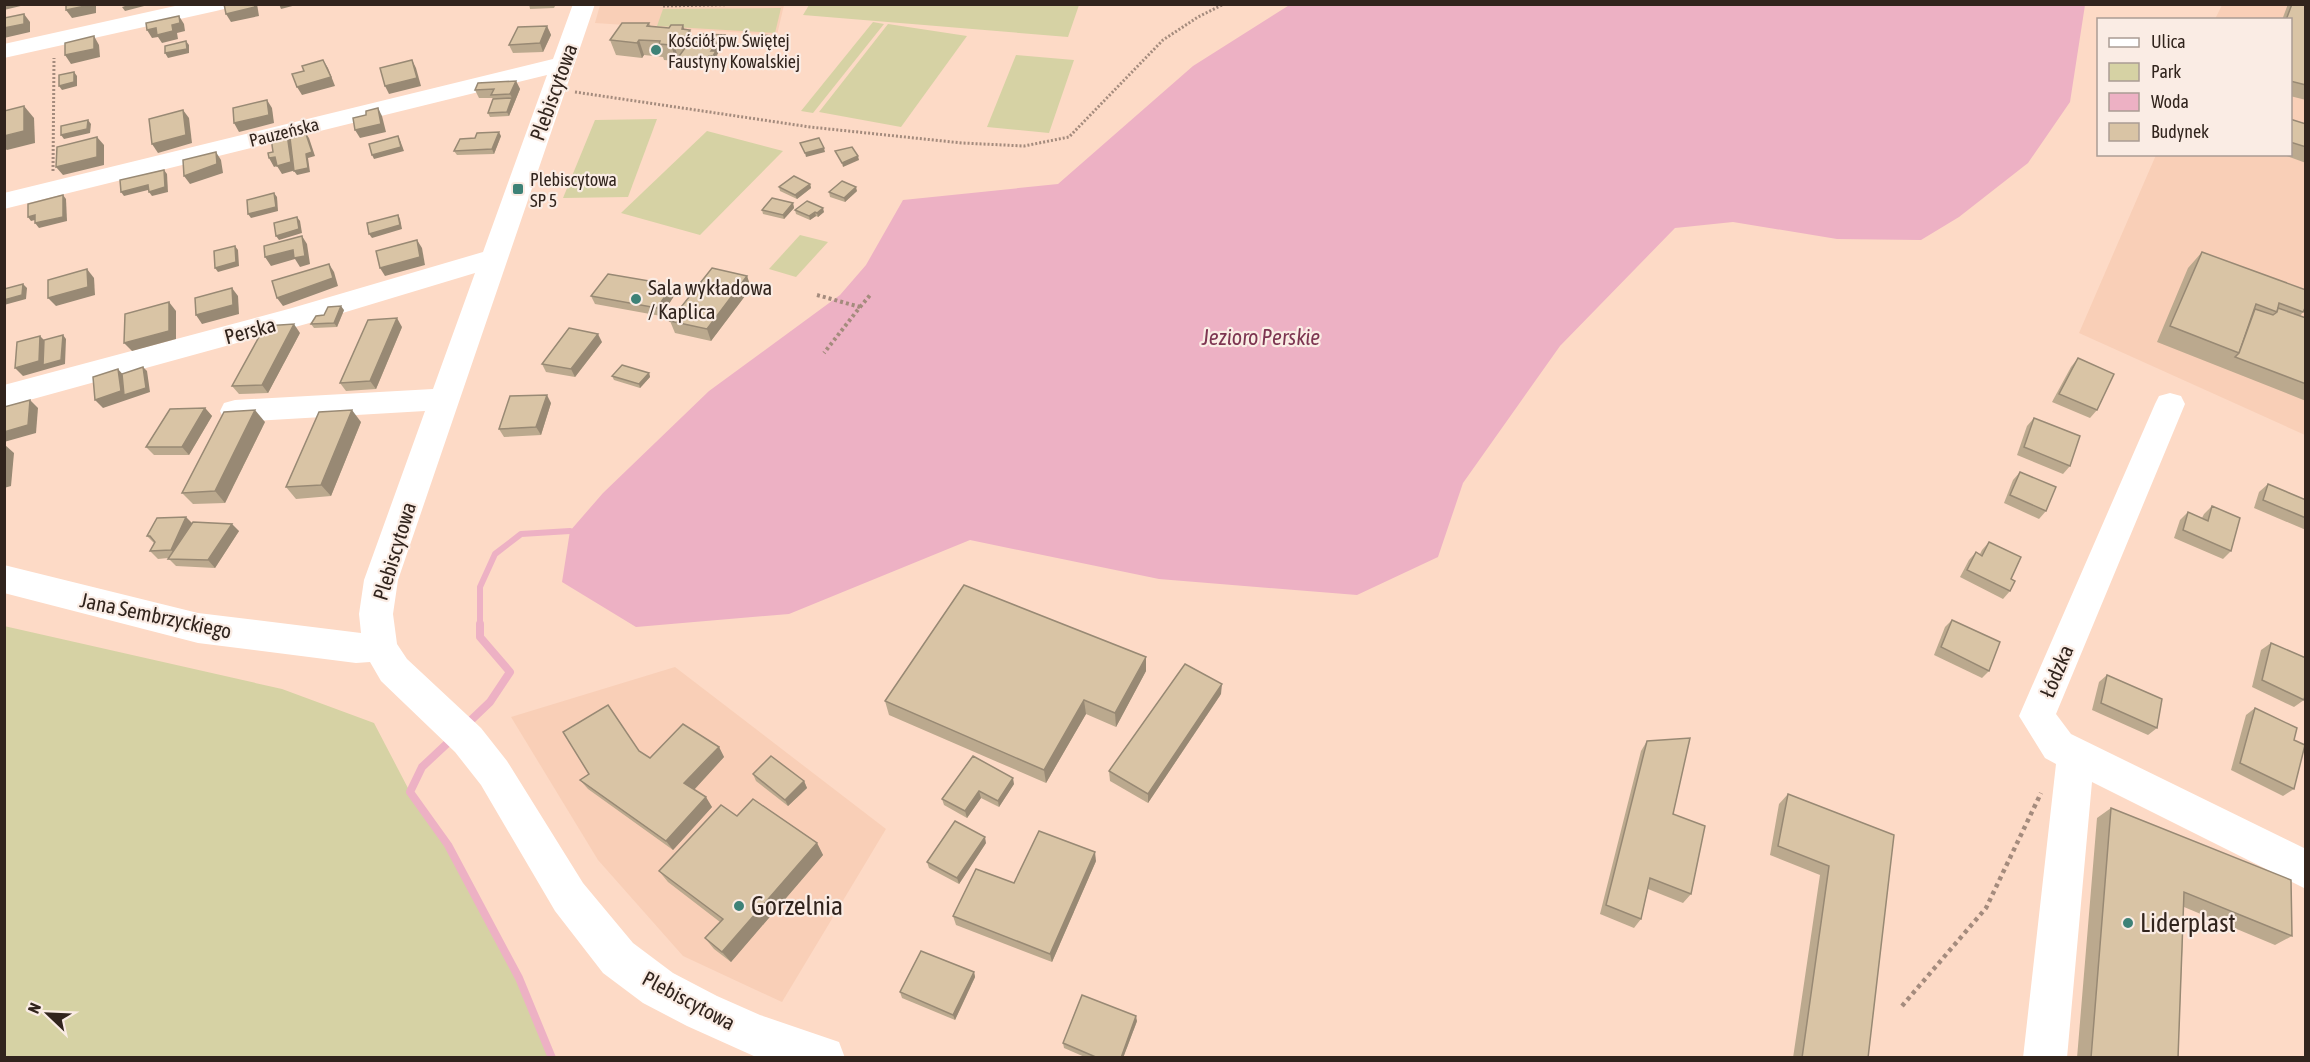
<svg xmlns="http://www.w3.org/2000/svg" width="2310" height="1062" viewBox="0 0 2310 1062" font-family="'Asap Condensed',sans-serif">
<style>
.built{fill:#f9cfb7}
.green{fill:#d6d2a4}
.water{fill:#edb1c4}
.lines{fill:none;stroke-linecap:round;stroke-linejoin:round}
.stream-far1{stroke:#edb1c4;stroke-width:6}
.stream{stroke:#edb1c4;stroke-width:8}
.path-far2{stroke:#a48b7d;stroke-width:3;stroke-dasharray:2 2;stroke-linecap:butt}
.path-far1{stroke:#a48b7d;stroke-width:4;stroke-dasharray:3 3;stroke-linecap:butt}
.path{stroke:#a48b7d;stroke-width:4.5;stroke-dasharray:4 4;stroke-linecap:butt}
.minor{fill:#fff;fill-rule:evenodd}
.wall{fill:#bba98e}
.shaded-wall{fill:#988974}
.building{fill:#d9c4a5;stroke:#988974;stroke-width:1.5}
.poi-dot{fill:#3e8277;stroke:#faece4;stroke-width:2}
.labels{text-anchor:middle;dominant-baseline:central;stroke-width:4.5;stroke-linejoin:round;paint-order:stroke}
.far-poi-label{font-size:18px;fill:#31241d;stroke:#faece4;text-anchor:start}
.far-street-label{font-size:18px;fill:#31241d;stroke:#faece4}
.street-label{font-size:21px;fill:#31241d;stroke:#faece4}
.poi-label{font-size:21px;fill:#31241d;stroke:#faece4;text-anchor:start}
.water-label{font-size:22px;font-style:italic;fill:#7d3551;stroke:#faece4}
.near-poi-label{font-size:26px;fill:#31241d;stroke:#faece4;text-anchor:start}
</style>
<rect width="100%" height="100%" fill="#fddac6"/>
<g class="built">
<polygon points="600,5 784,5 777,35 595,23"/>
<polygon points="2222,5 2305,5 2305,435 2079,333 2156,155 2290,154 2290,20 2215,19"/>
<polygon points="675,667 886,829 782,1002 683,956 598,860 511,717"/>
</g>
<g class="green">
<polygon points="809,5 1079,4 1079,5 1068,37 803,15"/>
<polygon points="781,8 775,33 657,26 663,9"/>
<polygon points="873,22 884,24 813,113 801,111"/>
<polygon points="888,24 967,36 901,127 819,112"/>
<polygon points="1016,55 1074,60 1049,133 987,127"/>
<polygon points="657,119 628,197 563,198 595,120"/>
<polygon points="707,131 783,151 700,235 621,213"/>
<polygon points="800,235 828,242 796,277 769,269"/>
<polygon points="4,626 282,689 374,723 410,792 448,845 519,978 552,1057 5,1057"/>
</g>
<polygon class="water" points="1291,4 2085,5 2070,102 2028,163 1959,217 1921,240 1837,239 1733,222 1675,228 1560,346 1463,483 1438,557 1357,595 1159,579 970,540 789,614 636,627 562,582 570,531 603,493 709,391 840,295 866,265 903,200 1058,184 1193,66"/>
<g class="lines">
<polyline class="stream-far1" points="480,625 480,587 495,554 521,534 570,531"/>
<g class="stream">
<polyline points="467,724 490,702 510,672 480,637 480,624"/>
<polyline points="453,738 422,767 410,792 448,845 519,978 552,1058"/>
</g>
<g class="path-far2">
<polyline points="663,6 756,4"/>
<polyline points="575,92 810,127 962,143 1024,146 1069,137 1163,40 1198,17 1224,4"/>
<polyline points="53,171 54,58"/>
</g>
<g class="path-far1">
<polyline points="817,295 860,307 824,353"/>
<polyline points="860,307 871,294"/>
</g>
<polyline class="path" points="1902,1006 1986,908 2041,793"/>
<g class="minor">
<polygon points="184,4 227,4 224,9 216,11 4,58 4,44"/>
<polygon points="573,4 595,4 398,580 393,614 397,644 407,659 481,728 507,761 583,883 633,943 673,973 717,996 760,1015 839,1042 845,1058 756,1057 687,1026 643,1003 603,973 555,911 481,785 455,752 381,681 370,662 356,663 198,643 4,593 4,565 198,613 361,633 359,614 364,580 425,411 235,422 224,419 220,411 224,403 235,400 433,389 475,273 306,324 4,407 4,385 292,308 483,252 547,75 4,209 4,193 553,59"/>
<polygon points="2170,393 2181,396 2185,404 2056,714 2071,734 2306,849 2306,889 2092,782 2067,1058 2023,1058 2056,764 2045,758 2019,716 2155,404 2159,396"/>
</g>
</g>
<g class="wall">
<polygon points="529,4 556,4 554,8 530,9"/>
<polygon points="2288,4 2306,4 2306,100 2290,96 2290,20 2282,20"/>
<polygon points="649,23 651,27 685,29 693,37 725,35 727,43 725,48 721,48 717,55 718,60 715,64 711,64 709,69 680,67 677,59 678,57 676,61 664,60 663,57 644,55 642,58 616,55 610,40"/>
<polygon points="547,26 551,35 543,52 513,53 509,45"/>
<polygon points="783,37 784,41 780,48 760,46 758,42"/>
<polygon points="516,81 520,89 509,116 490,117 488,113 493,99 493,98 479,98 475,90"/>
<polygon points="2290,119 2306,124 2306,163 2281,154 2290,154"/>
<polygon points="501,136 494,154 457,155 454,151 475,138"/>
<polygon points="810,184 811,188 797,199 780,191 779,187"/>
<polygon points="857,191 845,202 830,197 829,192"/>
<polygon points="793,203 794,208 784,219 763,214 762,210"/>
<polygon points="795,210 824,212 818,217 816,216 810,220 796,214"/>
<polygon points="2202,252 2303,312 2300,316 2306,318 2306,401 2157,342 2188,268"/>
<polygon points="747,276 751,288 711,341 675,333 670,321"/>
<polygon points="676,293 661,316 595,304 591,296"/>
<polygon points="344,310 337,327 314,328 311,324 324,315"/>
<polygon points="402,327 376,389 346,391 340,383"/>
<polygon points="300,333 268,393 239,394 232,386"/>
<polygon points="602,342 575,377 546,372 542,364"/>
<polygon points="2078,358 2097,410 2090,418 2052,402 2071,367"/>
<polygon points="649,373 650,377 640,388 614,380 612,376"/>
<polygon points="551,403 541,435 504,437 499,429"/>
<polygon points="205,408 212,416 189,455 154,455 146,447"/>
<polygon points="2034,418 2070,466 2063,474 2017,455 2027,426"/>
<polygon points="265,422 225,503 193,504 182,493"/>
<polygon points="361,422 331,496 296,499 286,487"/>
<polygon points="2020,472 2046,511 2039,519 2004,503 2013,480"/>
<polygon points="2268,484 2306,500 2306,530 2254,508 2259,492"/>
<polygon points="2212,506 2231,551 2223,559 2174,538 2180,520 2188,512 2202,518 2204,514"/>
<polygon points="192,523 239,531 215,568 176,566 168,558 158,559 150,551 154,543 147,536"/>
<polygon points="1989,542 2011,579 2010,591 2003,599 1960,577 1969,560 1976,552 1980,554 1982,550"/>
<polygon points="1952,620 1989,671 1982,678 1934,655 1945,627"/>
<polygon points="2271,643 2304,700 2294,707 2252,687 2261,650"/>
<polygon points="1146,657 1146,671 1116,727 1086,714 1046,783 889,715 885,701"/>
<polygon points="2107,675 2157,728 2148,735 2092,710 2099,682"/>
<polygon points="1221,694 1148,803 1110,781 1109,771"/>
<polygon points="2255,708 2294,740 2294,789 2283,796 2231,770 2246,715"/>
<polygon points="1647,741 1673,814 1691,894 1683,903 1648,889 1641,919 1634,928 1600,914 1641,751"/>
<polygon points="719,747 724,757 694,790 712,807 673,850 588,789 580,780 639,751 650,758"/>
<polygon points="753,774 804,781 807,788 788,806 756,781"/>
<polygon points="1014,784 999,807 981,798 967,818 944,805 942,799"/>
<polygon points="1788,794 1894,835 1868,1058 1793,1058 1820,875 1770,855 1779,804"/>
<polygon points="2111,808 2292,936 2275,945 2184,907 2178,1058 2077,1058 2097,818"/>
<polygon points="737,816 817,843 823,855 731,962 714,949 705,938 720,922 668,882 659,871"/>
<polygon points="986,843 959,884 929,868 927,862"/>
<polygon points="1096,861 1052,962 956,925 953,916"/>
<polygon points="974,972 975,977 955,1020 902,998 900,992"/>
<polygon points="1137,1021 1123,1058 1087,1058 1064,1048 1063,1043"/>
</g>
<g class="shaded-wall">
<polygon points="4,4 29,4 4,10"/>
<polygon points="90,4 96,4 96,13 72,18 66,10"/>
<polygon points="131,4 148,4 148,5 125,11 122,7"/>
<polygon points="254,4 257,4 259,16 231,22 226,14"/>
<polygon points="279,4 300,4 281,9"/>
<polygon points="24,14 30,22 30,32 4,38 4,28"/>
<polygon points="179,16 184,24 185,31 177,33 178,39 162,43 158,37 152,38 147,30 172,25"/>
<polygon points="683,25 686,35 690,30 695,45 687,58 681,42 682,29"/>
<polygon points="547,26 551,35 543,52 540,43"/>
<polygon points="725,35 727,43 725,48 723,40"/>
<polygon points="94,36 99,45 100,57 71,64 65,55"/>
<polygon points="783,37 784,41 780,48 779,44"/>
<polygon points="639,40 644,55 642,58 637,43"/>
<polygon points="719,40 721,48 717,55 718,60 715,64 711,51"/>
<polygon points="186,41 189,45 189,53 168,58 165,53"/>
<polygon points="673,41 678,57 676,61 671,45"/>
<polygon points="709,56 711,64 709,69 706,61"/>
<polygon points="323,60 328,68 335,86 302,95 297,87"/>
<polygon points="412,60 416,68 421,86 389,94 385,86"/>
<polygon points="74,72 77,76 77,86 62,90 59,86"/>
<polygon points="516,81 520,89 509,116 507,112 512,98 510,94"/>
<polygon points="267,100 272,108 274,123 239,132 234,123"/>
<polygon points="24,106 34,118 35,143 7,150 4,148 4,136"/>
<polygon points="378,108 382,116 386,132 360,138 355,130"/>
<polygon points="183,110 189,118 192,143 158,153 152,144"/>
<polygon points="88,120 91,124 90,133 64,139 61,135"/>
<polygon points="499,132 501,136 494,154 492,149"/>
<polygon points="287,134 292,142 296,170 282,174 277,166 274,167 269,158"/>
<polygon points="306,134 309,138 315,156 308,158 310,172 297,175 294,171 306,154"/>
<polygon points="398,136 400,140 404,151 374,159 372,155"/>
<polygon points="97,137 104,145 104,165 63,175 56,167"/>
<polygon points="824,148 825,152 806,157 805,153"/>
<polygon points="216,152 221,160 223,173 190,184 184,176"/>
<polygon points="858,156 859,160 843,167 842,163"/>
<polygon points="164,170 167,174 168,192 152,196 149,192"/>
<polygon points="810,184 811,188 797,199 795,195"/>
<polygon points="148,185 152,189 124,196 121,192"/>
<polygon points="856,187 857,191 845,202 844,198"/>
<polygon points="274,193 277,197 278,211 251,218 248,214"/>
<polygon points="63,195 66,199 67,221 39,228 35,223"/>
<polygon points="793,203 794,208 784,219 783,215"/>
<polygon points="823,208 824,212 818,217 817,213"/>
<polygon points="815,212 816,216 810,220 809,216"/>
<polygon points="35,215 39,219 31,221 28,217"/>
<polygon points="398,215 400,219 402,229 372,238 369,234"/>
<polygon points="297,217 300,221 302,233 279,240 276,236"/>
<polygon points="302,236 307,244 310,264 300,267 295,259 271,266 265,257"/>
<polygon points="417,240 422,248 425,265 385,276 380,268"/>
<polygon points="235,246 238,250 239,266 218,272 215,268"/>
<polygon points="329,264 334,272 338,286 283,306 277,298"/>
<polygon points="87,269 94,278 95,295 56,306 48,298"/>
<polygon points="747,276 751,288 711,341 707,329"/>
<polygon points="23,284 27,288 26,299 4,305 4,300"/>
<polygon points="673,285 676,293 661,316 657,308"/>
<polygon points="232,288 238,296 239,314 202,324 196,315"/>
<polygon points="169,302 176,311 176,339 132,351 124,343"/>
<polygon points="341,306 344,310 337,327 334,323"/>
<polygon points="397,318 402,327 376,389 370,381"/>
<polygon points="294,324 300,333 268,393 262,385"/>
<polygon points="598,334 602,342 575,377 571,369"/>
<polygon points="63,335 66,339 65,364 23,376 15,368 40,336 48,344"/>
<polygon points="143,367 147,371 150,392 103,408 95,400 118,369 126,378"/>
<polygon points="649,373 650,377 640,388 639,384"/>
<polygon points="547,395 551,403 541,435 536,427"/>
<polygon points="30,400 38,408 36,433 4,442 4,432"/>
<polygon points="205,408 212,416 189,455 182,447"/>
<polygon points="255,410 265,422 225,503 215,491"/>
<polygon points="352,410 361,422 331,496 321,485"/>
<polygon points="5,445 14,453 11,486 4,488"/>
<polygon points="186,517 194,525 179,558 171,550"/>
<polygon points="232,524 239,531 215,568 208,560"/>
<polygon points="1146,657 1146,671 1116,727 1115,713"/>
<polygon points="1222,684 1221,694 1148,803 1148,794"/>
<polygon points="1084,700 1086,714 1046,783 1044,770"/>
<polygon points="719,747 724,757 691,793 684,783"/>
<polygon points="1013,778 1014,784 999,807 998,801"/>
<polygon points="804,781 807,788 788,806 785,800"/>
<polygon points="979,791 981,798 967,818 965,811"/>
<polygon points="706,797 712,807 673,850 666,841"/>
<polygon points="985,837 986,843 959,884 957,878"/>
<polygon points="817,843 823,855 731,962 722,952"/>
<polygon points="1095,852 1096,861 1052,962 1050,954"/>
<polygon points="974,972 975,977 955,1020 953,1015"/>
<polygon points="1136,1016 1137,1021 1123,1058 1121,1058"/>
</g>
<g class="building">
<polygon points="66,4 90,4 90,5 66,10"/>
<polygon points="224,4 254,4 255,7 226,14"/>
<polygon points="2292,4 2306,4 2306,85 2290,81 2290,20 2286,20"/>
<polygon points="24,14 24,24 4,28 4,18"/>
<polygon points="179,16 180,23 172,25 173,31 157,35 156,28 147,30 146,23"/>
<polygon points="622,23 649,23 647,26 669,28 671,25 683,25 682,29 690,30 681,42 673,41 671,45 659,44 660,41 639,40 637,43 610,40"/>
<polygon points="547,26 540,43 509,45 518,27"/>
<polygon points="700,34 725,35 723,40 719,40 711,51 716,51 713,56 709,56 706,61 677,59 693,37 698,37"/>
<polygon points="762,35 783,37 779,44 758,42"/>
<polygon points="94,36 94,49 65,55 65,43"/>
<polygon points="186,41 187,49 165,53 165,46"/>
<polygon points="323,60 331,77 297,87 292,74 304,71 302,66"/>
<polygon points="412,60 417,78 385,86 380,68"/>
<polygon points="74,72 74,82 59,86 59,75"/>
<polygon points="516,81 510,94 491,95 494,89 475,90 478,83"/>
<polygon points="512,98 507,112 488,113 493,99"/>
<polygon points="267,100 269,115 234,123 233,108"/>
<polygon points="24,106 24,131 4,136 4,111"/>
<polygon points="378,108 381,124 355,130 353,118 366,115 366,111"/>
<polygon points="183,110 186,135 152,144 149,119"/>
<polygon points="2290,119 2306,124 2306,147 2290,142"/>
<polygon points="88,120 87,129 61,135 61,126"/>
<polygon points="499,132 492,149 454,151 460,139 475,138 477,133"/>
<polygon points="287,134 291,162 277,166 275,157 269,158 268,153 273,152 271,138"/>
<polygon points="306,134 312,152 306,154 308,168 294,171 290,138"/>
<polygon points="398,136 401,147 372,155 369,144"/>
<polygon points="97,137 97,157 56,167 57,147"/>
<polygon points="819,138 824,148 805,153 800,143"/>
<polygon points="852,147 858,156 842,163 835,151"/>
<polygon points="216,152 217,164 184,176 183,160"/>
<polygon points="164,170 165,187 149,192 148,185 121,192 120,180"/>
<polygon points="794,176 810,184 795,195 779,187"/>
<polygon points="842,181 856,187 844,198 829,192"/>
<polygon points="274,193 276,207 248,214 247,200"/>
<polygon points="63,195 63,217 35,223 35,215 28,217 28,204"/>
<polygon points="772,198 793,203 783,215 762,210"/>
<polygon points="807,201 823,208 817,213 815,212 809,216 795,210"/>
<polygon points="398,215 400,225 369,234 367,223"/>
<polygon points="297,217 299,229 276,236 274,223"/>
<polygon points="302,236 305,256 294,258 293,250 265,257 264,246"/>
<polygon points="417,240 420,257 380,268 376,251"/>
<polygon points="235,246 236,262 215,268 214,251"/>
<polygon points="2202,252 2306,290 2306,306 2303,312 2279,303 2277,312 2256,304 2239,353 2170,326"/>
<polygon points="329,264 333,278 277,298 272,281"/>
<polygon points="712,268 747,276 707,329 670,321"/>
<polygon points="87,269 88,287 48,298 48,280"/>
<polygon points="608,274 673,285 657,308 591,296"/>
<polygon points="23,284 22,295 4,300 4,289"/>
<polygon points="232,288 233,305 196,315 195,298"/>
<polygon points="169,302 169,331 124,343 125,314"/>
<polygon points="341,306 334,323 311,324 316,316 324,315 328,307"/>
<polygon points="2278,308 2306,318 2306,384 2235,357 2239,353 2255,309 2273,315 2277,312"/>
<polygon points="397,318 370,381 340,383 368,320"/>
<polygon points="294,324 262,385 232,386 265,326"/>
<polygon points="569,328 598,334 571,369 542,364"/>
<polygon points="63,335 61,360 43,365 44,340"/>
<polygon points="40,336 39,361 15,368 17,342"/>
<polygon points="2078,358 2114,374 2097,410 2059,394"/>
<polygon points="622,365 649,373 639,384 612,376"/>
<polygon points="143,367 146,388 124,395 122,374"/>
<polygon points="118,369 121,391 95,400 93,377"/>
<polygon points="547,395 536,427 499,429 510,396"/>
<polygon points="30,400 28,425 4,432 4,407"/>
<polygon points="205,408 182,447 146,447 170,409"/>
<polygon points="255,410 215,491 182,493 224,412"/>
<polygon points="352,410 321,485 286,487 319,412"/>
<polygon points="2034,418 2080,436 2070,466 2024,447"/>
<polygon points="2020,472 2056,487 2046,511 2010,495"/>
<polygon points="2268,484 2306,500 2306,518 2263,500"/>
<polygon points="2212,506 2240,518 2231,551 2183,530 2188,512 2208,521"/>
<polygon points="186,517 171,550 150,551 155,542 150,536 147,536 157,518"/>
<polygon points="193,522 232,524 208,560 168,559"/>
<polygon points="1989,542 2021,557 2011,579 2015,581 2010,591 1967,570 1976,552 1982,556"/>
<polygon points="964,585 1146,657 1115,713 1084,700 1044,770 885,701"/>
<polygon points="1952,620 2000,642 1989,671 1941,647"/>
<polygon points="2271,643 2306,658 2306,692 2304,700 2262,680"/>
<polygon points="1185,664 1222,684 1148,794 1109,771"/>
<polygon points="2107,675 2162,699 2157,728 2101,703"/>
<polygon points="608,705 639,751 650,758 683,724 719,747 684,783 706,797 666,841 580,780 589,774 563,732"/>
<polygon points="2255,708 2297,728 2294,740 2305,745 2294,789 2240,763"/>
<polygon points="1690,738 1673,814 1705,826 1691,894 1650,878 1641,919 1606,905 1647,741"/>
<polygon points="771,756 804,781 785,800 753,774"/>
<polygon points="973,756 1013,778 998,801 979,791 965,811 942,799"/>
<polygon points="1788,794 1894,835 1868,1058 1802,1058 1829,866 1778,846"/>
<polygon points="753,799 817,843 722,952 705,938 723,919 659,871 721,805 737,816"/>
<polygon points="2111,808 2291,880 2292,936 2184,892 2178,1058 2091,1058"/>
<polygon points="955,821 985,837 957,878 927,862"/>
<polygon points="1039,831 1095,852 1050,954 953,916 976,869 1014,883"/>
<polygon points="921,951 974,972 953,1015 900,992"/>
<polygon points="1082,995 1136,1016 1121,1058 1098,1058 1063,1043"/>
</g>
<g class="poi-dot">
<circle cx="656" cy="50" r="6"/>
<rect x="512" y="183" width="12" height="12" rx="3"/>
<circle cx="636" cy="299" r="6"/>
<circle cx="739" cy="906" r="6"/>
<circle cx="2128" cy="923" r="6"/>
</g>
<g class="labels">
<g class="far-poi-label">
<text x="668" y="40">Kościół pw. Świętej<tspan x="668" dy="21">Faustyny Kowalskiej</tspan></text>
<text x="530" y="179">Plebiscytowa<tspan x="530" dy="21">SP 5</tspan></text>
</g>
<g class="far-street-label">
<text transform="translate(284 132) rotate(-14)">Pauzeńska</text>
</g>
<g class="street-label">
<text transform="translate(553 92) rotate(-70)">Plebiscytowa</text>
<text transform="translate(250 330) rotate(-15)">Perska</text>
<text transform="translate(394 551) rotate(-73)">Plebiscytowa</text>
<text transform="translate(156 615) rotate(12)">Jana Sembrzyckiego</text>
<text transform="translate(2056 671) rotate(-67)">Łódzka</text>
<text transform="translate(689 1000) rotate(28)">Plebiscytowa</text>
</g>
<g class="poi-label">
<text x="648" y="287">Sala wykładowa<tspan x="648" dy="24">/ Kaplica</tspan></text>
</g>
<g class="water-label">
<text x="1261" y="337">Jezioro Perskie</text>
</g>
<g class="near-poi-label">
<text x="751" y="906">Gorzelnia</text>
<text x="2140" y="923">Liderplast</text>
</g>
</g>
<rect width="2310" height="1062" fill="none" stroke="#31241d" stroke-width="12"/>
<rect x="2097" y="18" width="195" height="138" fill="#faece4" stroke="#aa9c94" stroke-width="1.5"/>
<rect x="2109" y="38" width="30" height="9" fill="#ffffff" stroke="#aa9c94" stroke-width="1.5"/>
<text x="2151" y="48" font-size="18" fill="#31241d">Ulica</text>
<rect x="2109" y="63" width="30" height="18" fill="#d6d2a4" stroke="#aa9c94" stroke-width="1.5"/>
<text x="2151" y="78" font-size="18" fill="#31241d">Park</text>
<rect x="2109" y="93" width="30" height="18" fill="#edb1c4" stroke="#aa9c94" stroke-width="1.5"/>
<text x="2151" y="108" font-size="18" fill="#31241d">Woda</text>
<rect x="2109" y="123" width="30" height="18" fill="#d9c4a5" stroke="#aa9c94" stroke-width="1.5"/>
<text x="2151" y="138" font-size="18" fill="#31241d">Budynek</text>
<g transform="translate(48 1014) rotate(293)" stroke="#faece4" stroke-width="4.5" paint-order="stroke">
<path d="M0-4.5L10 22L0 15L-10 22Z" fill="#31241d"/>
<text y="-9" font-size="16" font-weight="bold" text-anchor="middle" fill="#31241d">N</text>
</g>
</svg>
